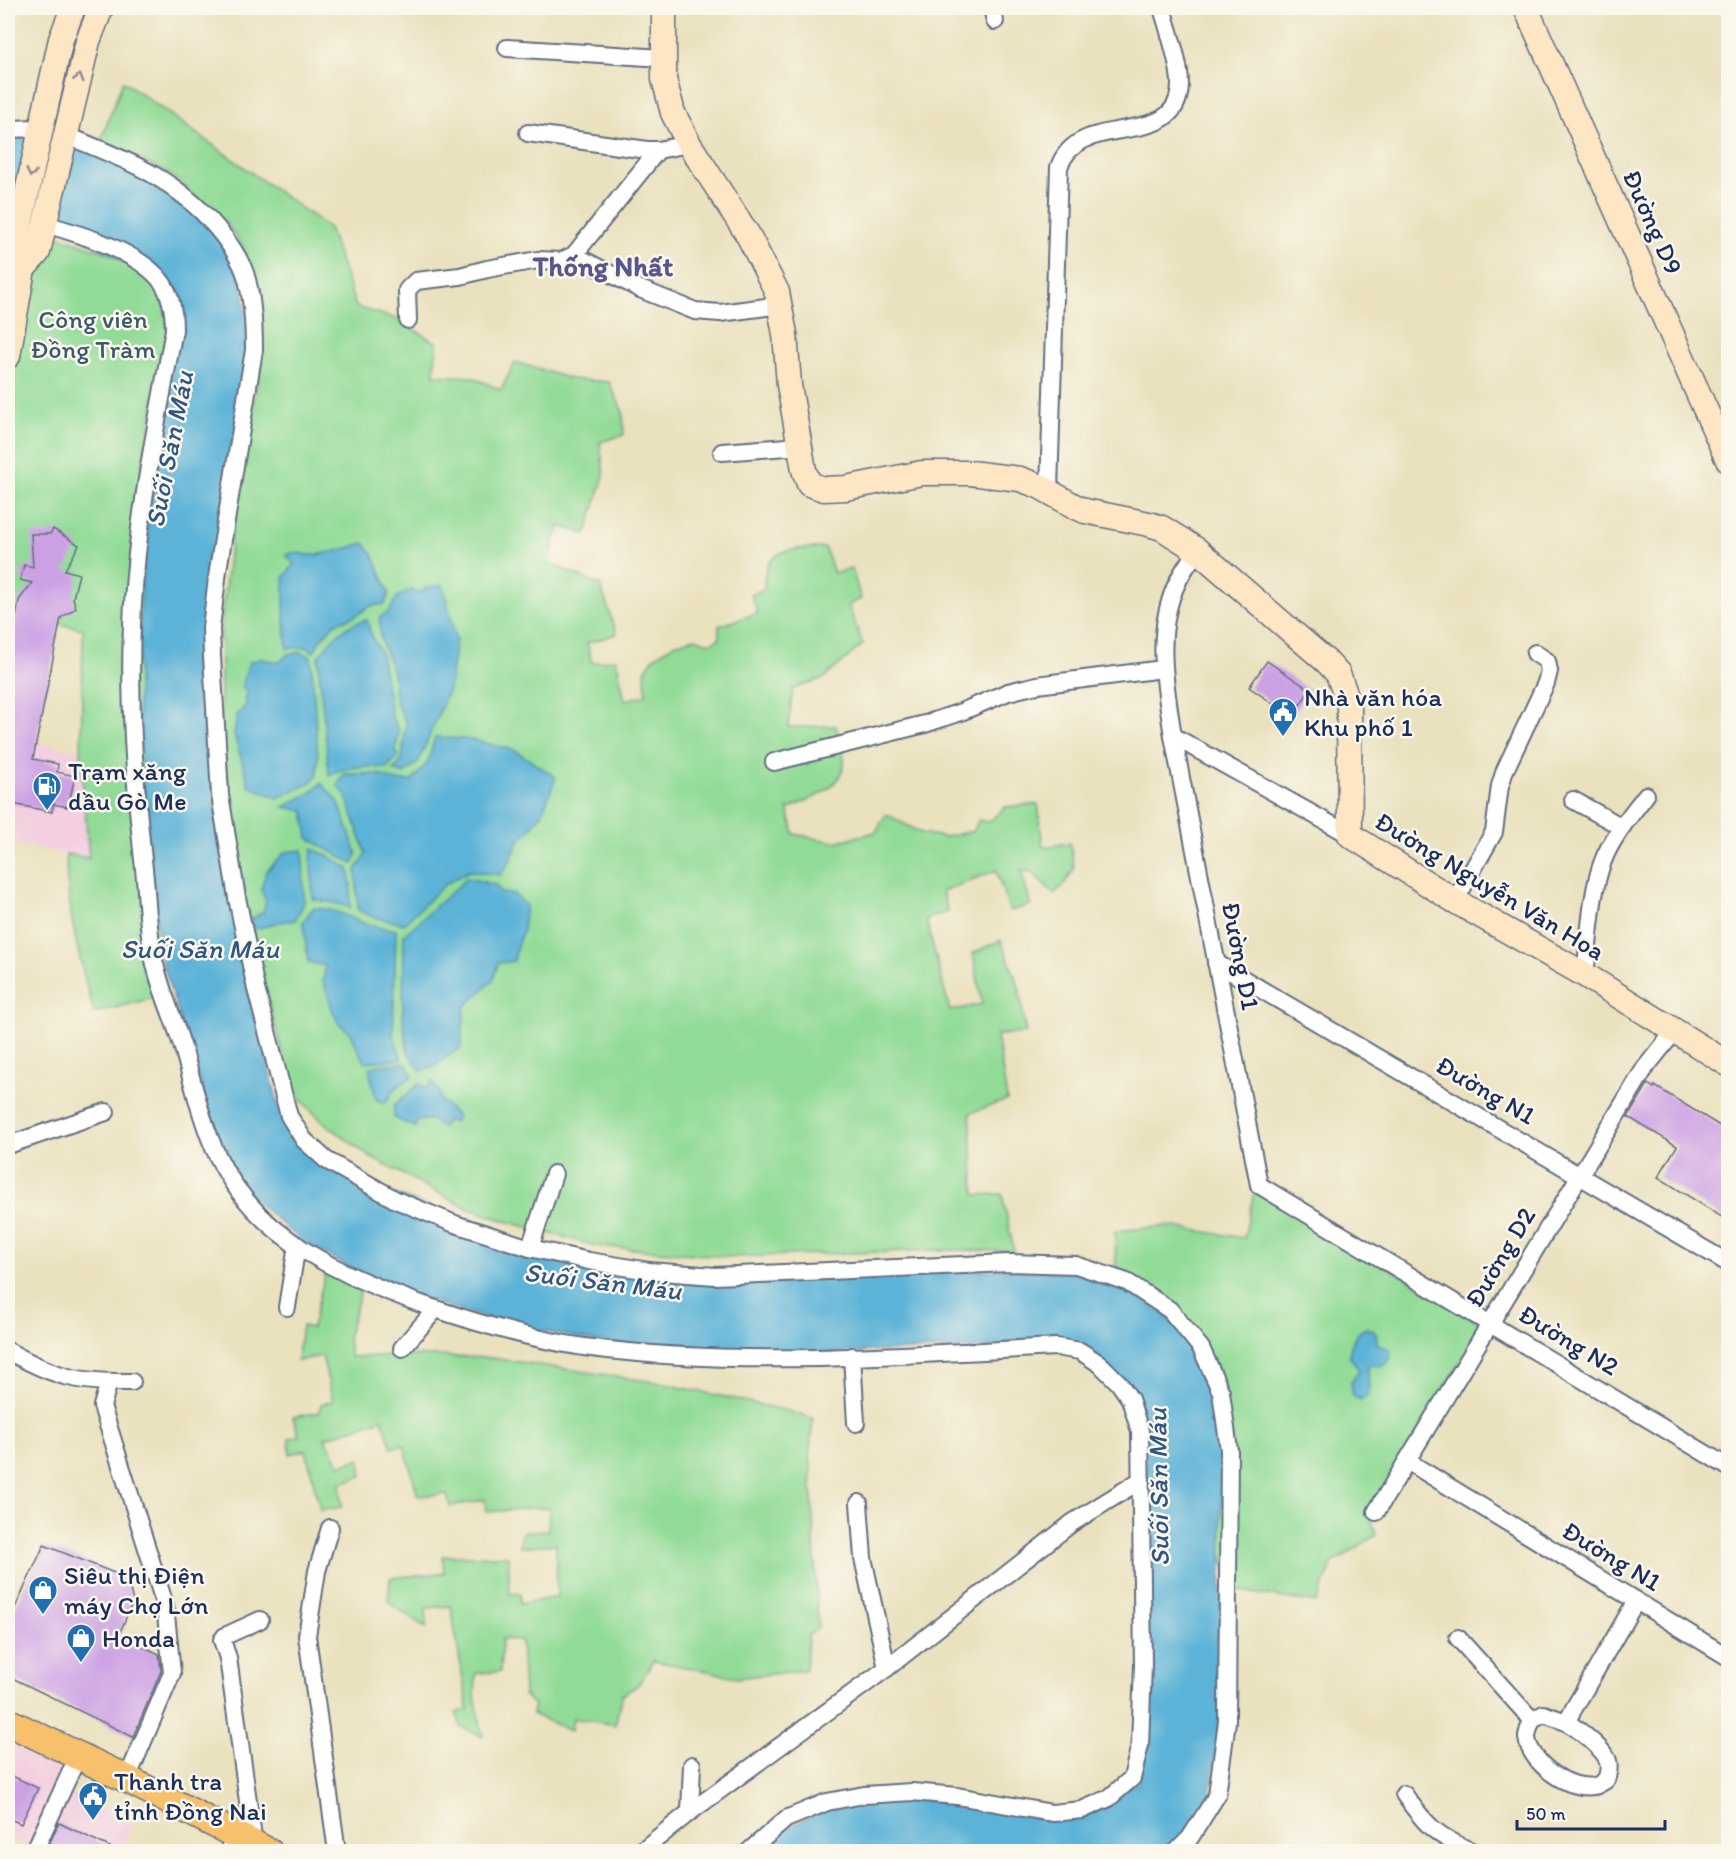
<svg xmlns="http://www.w3.org/2000/svg" width="1736" height="1859" viewBox="0 0 1736 1859" font-family="Itim,sans-serif">
<style>
.built{fill:#f3cfdf}
.green{fill:#92db97;stroke:#56857a;stroke-width:1.5}
.water{fill:#5bb2d7;stroke:#3b709a;stroke-width:1.5}
.building{fill:#cca1e4}
.lines{fill:none;stroke-linecap:round;stroke-linejoin:round}
.street-casing{stroke:#636d80;stroke-width:20}
.secondary-casing{stroke:#636d80;stroke-width:27}
.primary-casing{stroke:#636d80;stroke-width:30}
.street{stroke:#fff;stroke-width:16}
.secondary{stroke:#fce6c4;stroke-width:24}
.primary{stroke:#f7c06c;stroke-width:27}
.oneway{stroke:#8c8a91}
.labels{text-anchor:middle;dominant-baseline:central;stroke-width:5;stroke-linejoin:round;paint-order:stroke}
.street-label{font-size:26px;fill:#1b2f5e;stroke:#fbf7ec}
.park-label{font-size:26px;fill:#395a6c;stroke:#fbf7ec}
.poi-label{font-size:26px;fill:#1b2f5e;stroke:#fbf7ec;text-anchor:start}
.water-label{font-size:27px;font-style:italic;fill:#2e5682;stroke:#fbf7ec}
.quarter-label{font-size:28px;font-weight:bold;fill:#59578d;stroke:#fbf7ec}
</style>
<rect width="100%" height="100%" fill="#fbf7ec"/>
<filter id="ink" filterUnits="userSpaceOnUse"><feTurbulence type="fractalNoise" baseFrequency=".0167" numOctaves="2"/><feDisplacementMap in="SourceGraphic" scale="12" xChannelSelector="R" yChannelSelector="G"/><feConvolveMatrix kernelMatrix="1 2 1 2 8 2 1 2 1" color-interpolation-filters="sRGB"/></filter>
<filter id="wash" filterUnits="userSpaceOnUse"><feTurbulence type="fractalNoise" baseFrequency=".008" numOctaves="4" result="noise"/><feDisplacementMap in="SourceGraphic" scale="24" xChannelSelector="R" yChannelSelector="G"/><feGaussianBlur stdDeviation="1.35" result="paint"/><feColorMatrix in="noise" values="0 0 0 0 0 0 0 0 0 0 0 0 0 0 0 0 0 1.4 0 .05"/><feComposite in="paint" operator="in"/></filter>
<g filter="url(#wash)">
<rect width="100%" height="100%" fill="#eae1be"/>
<g class="built">
<polygon points="8,737 81,752 89,859 8,842"/>
<polygon points="8,1742 64,1769 29,1847 8,1837"/>
<polygon points="69,1793 133,1823 120,1851 43,1852"/>
</g>
<g class="green">
<path d="M123 81 329 228 356 307 394 318 437 343 434 375 472 377 501 390 515 362 571 379 609 382 623 412 624 435 600 442 604 476 586 534 559 526 548 563 600 585 617 634 587 643 592 663 616 659 625 700 646 695 645 671 654 657 674 644 695 638 709 643 719 639V626L758 613 751 595 764 589C765 583 764 575 766 570 773 546 805 548 825 548L834 573 852 569 861 599 848 605 863 644 824 678 793 689 788 727 836 726C838 736 845 752 844 763 841 790 808 800 788 809L794 834 834 842 876 832 886 814 921 833 944 837 974 831 978 820 989 822 1005 807 1038 804 1043 847 1070 843 1074 869 1065 883 1054 894 1032 872 1021 871 1031 905 1010 911 996 870 942 892 948 912 926 919 950 1011 982 1004 973 953 1001 940 1019 987 1026 1033 997 1035 1007 1100 970 1113 975 1195 1002 1194 1014 1251 937 1250 732 1257 596 1246 509 1222 469 1209 370 1157 322 1121 293 1092 257 958 239 860 221 729V624L233 520 259 374 262 339 260 295 242 245 227 224 170 174 101 140Z"/>
<path d="M52 234 111 254 137 270 153 283 164 301 168 331 142 467 158 997 94 1013C80 962 66 907 66 854L89 858 81 762 83 629 8 613V406L28 278Z"/>
<polygon points="1255,1188 1483,1324 1370,1512 1376,1535 1333,1563 1316,1603 1235,1590 1116,1271 1115,1231 1167,1226 1244,1238"/>
<polygon points="326,1270 362,1287 348,1335 350,1357 401,1355 492,1358 661,1383 784,1410 813,1418 810,1449 818,1628 808,1636 806,1670 736,1678 713,1672 653,1661 638,1685 622,1695 615,1725 573,1718 571,1731 532,1714 534,1705 524,1695 521,1640 502,1639 500,1672 476,1673 475,1696 483,1737 461,1727 456,1712 468,1710 451,1606 426,1608 426,1628 388,1602 390,1578 444,1573 443,1556 508,1556 510,1594 520,1593 520,1604 557,1597 556,1544 520,1547 522,1532 548,1530 549,1507 486,1512 485,1500 450,1506 447,1494 418,1496 404,1445 392,1448 382,1419 325,1438 340,1465 360,1459 362,1476 340,1483 342,1507 320,1510 306,1450 290,1454 289,1438 299,1437 293,1417 319,1412 321,1404 333,1401 322,1356 297,1361 302,1326 312,1328"/>
</g>
<g class="water">
<path d="M8 133C45 134 65 142 99 157 157 181 212 213 238 274 247 295 247 328 246 351L205 664 207 729 214 802 252 1005 282 1119 323 1167 592 1269 1009 1270 1074 1272 1123 1287 1165 1315 1195 1351 1214 1394 1222 1450 1221 1720 1210 1793 1185 1834 1167 1851H759L790 1826 830 1808 864 1802 911 1799 955 1802 1052 1821 1138 1783 1147 1430 1082 1345 779 1354 599 1342 541 1331 467 1313 404 1291 343 1264 298 1238 257 1202 238 1180 222 1152 161 958 138 723V672L143 562 173 285 39 216 8 210Z"/>
<path d="M364 543 372 553 389 593 385 604 370 606 355 616 334 624 320 640 314 652 306 647 287 648 284 612V578L294 564 286 555C295 550 301 555 310 555 329 554 347 549 364 543Z"/>
<polygon points="443,585 456,640 449,689 418,763 404,774 393,770 402,761 406,723 396,702 393,672 381,640 379,618 389,612 397,597 411,590 421,593 426,588"/>
<path d="M367 620 372 637 381 653 391 714 399 732 395 751 399 756 386 768C365 766 347 766 329 775L318 657C332 639 344 624 367 620Z"/>
<polygon points="300,652 311,656 318,756 317,775 309,784 277,798 249,786 234,734 237,715 246,705 246,693 242,685 249,662 260,659 280,662 288,654"/>
<polygon points="435,737 474,740 514,750 556,777 542,814 528,832 520,839 511,860 501,875 469,871 444,885 404,924 373,917 358,910 356,870 366,854 346,796 338,786 343,774 378,774 395,781 412,781 428,762"/>
<polygon points="321,783 338,801 357,854 353,864 308,838 304,811 284,807 312,792"/>
<polygon points="312,849 329,856 349,869 351,884 350,908 344,905 313,899 311,863"/>
<polygon points="303,850 304,903 295,920 279,922 256,929 250,920 263,912 266,901 261,890 266,872 285,852"/>
<polygon points="467,878 496,885 501,893 514,894 526,905 523,930 517,946 514,961 498,963 493,980 465,1007 461,1047 436,1065 421,1071 408,1052 403,1023 404,935"/>
<path d="M313 908C333 908 345 915 363 923 373 927 385 928 396 930L393 1035 402 1059 365 1062 358 1050 351 1033 339 1024 333 1012 323 980 326 966 308 962 303 922Z"/>
<polygon points="405,1063 413,1076 394,1089 386,1103 376,1100 369,1068 379,1065"/>
<polygon points="432,1081 439,1092 440,1099 458,1117 455,1122 446,1121 442,1128 431,1120 418,1120 415,1127 394,1118 394,1105 419,1084 427,1088"/>
<path d="M1366 1328C1377 1331 1377 1334 1377 1344L1389 1349 1391 1354C1385 1371 1381 1364 1368 1365L1369 1395 1361 1400 1353 1396 1351 1383 1359 1370 1349 1355C1352 1342 1354 1334 1366 1328Z"/>
</g>
<g id="blocks">
<g class="building">
<polygon points="53,529 79,545 65,570 79,574 73,598 76,608 61,618 33,759 58,764 57,772 75,776 68,807 53,804 52,812 8,803 8,662 19,600 32,583 20,580 24,565 33,567 31,534 50,534"/>
<polygon points="1267,661 1310,690 1292,717 1249,687"/>
<polygon points="1648,1084 1654,1088 1655,1086 1728,1131 1728,1221 1658,1177 1677,1146 1628,1117"/>
<polygon points="44,1545 127,1578 133,1601 119,1635 159,1654 161,1671 133,1737 8,1676 8,1604 15,1608"/>
<polygon points="8,1774 38,1788 21,1824 8,1818"/>
<polygon points="59,1823 118,1851 46,1851"/>
</g>
</g>
</g>
<g filter="url(#ink)">
<use href="#blocks" fill-opacity="0" stroke="#636d80" stroke-width="1.5"/>
<g class="lines">
<g class="street-casing">
<g id="street">
<polyline points="992,8 995,21"/>
<polyline points="507,48 663,58"/>
<polyline points="8,129 41,128"/>
<polyline points="528,133 647,150 658,150 689,144"/>
<path d="M65 135C124 159 173 176 216 227 227 240 239 256 245 273 253 297 254 325 254 350L218 570 211 628 212 656 220 795 237 898 256 989 289 1116 304 1140 326 1160 396 1200 455 1224 530 1248 589 1261 649 1271 715 1276 1009 1263 1076 1265 1127 1282 1170 1310 1201 1348 1221 1392 1229 1450 1227 1721 1217 1795 1190 1838 1176 1852"/>
<path d="M45 224C80 234 149 254 166 289 173 302 174 316 174 330 160 404 145 479 137 554 126 656 132 758 143 860 147 891 147 924 153 955 159 989 176 1022 185 1055 205 1128 215 1179 276 1230 319 1265 372 1286 424 1305 476 1323 530 1339 584 1347 741 1368 899 1355 1056 1347L1080 1351 1100 1364 1119 1383 1130 1399 1140 1431 1143 1665 1140 1745 1132 1778 1109 1798 1082 1810 1052 1813 957 1796 912 1792 864 1795 827 1802 786 1819 748 1852"/>
<polyline points="574,255 640,289 695,311 720,313 781,305"/>
<polyline points="408,320 407,290 416,281 460,276 487,269 538,260 561,261 574,255 658,150"/>
<polyline points="722,452 800,446"/>
<path d="M1049 490 1059 167C1080 107 1179 153 1180 84 1180 63 1168 29 1162 8"/>
<path d="M1197 550C1191 560 1183 570 1178 581 1154 630 1165 684 1173 736L1259 1185 1728 1467"/>
<polyline points="1173,736 1350,835"/>
<polyline points="774,762 925,724 961,712 1008,692 1037,685 1163,669"/>
<polyline points="1573,800 1622,827"/>
<polyline points="1455,901 1494,832 1500,786 1505,770 1546,683 1549,671 1547,661 1535,653"/>
<polyline points="1216,963 1728,1263"/>
<path d="M1585 975C1589 942 1591 891 1603 861 1612 837 1631 815 1646 795"/>
<polyline points="8,1145 106,1112"/>
<polyline points="530,1248 554,1174"/>
<polyline points="287,1307 297,1245"/>
<polyline points="402,1348 436,1309"/>
<path d="M8 1351C55 1377 77 1383 132 1382"/>
<polyline points="852,1356 856,1423"/>
<polyline points="109,1382 102,1406 165,1605 172,1673 127,1779"/>
<polyline points="1407,1461 1728,1657"/>
<polyline points="859,1503 863,1558 887,1668"/>
<polyline points="1376,1512 1645,1068 1674,1032"/>
<polyline points="330,1528 317,1571 307,1636 337,1852"/>
<polyline points="1458,1638 1532,1720"/>
<path d="M1544 1714C1551 1717 1559 1719 1566 1722 1577 1728 1604 1749 1608 1761 1610 1767 1608 1774 1606 1780 1602 1782 1598 1786 1594 1786 1569 1791 1530 1763 1527 1738 1527 1732 1530 1726 1532 1720Z"/>
<polyline points="1566,1722 1636,1601"/>
<path d="M1404 1794C1426 1826 1437 1836 1473 1852"/>
<polyline points="690,1812 692,1765"/>
<polyline points="254,1844 228,1658 222,1640 225,1636 260,1620"/>
<polyline points="34,1852 78,1756"/>
<polyline points="228,1852 235,1834"/>
<polyline points="640,1852 690,1812 887,1668 1072,1523 1141,1480"/>
</g>
</g>
<g class="secondary-casing">
<g id="secondary">
<polyline points="664,8 664,79 673,113 689,144 748,235 777,292 785,334 789,385 804,470 809,484 824,489 846,488 922,473 970,473 1020,479 1039,486 1076,507 1085,511 1149,524 1162,528 1197,550 1327,662 1338,674 1349,704 1350,835 1455,901 1585,975 1728,1064"/>
<polyline points="1526,8 1728,460"/>
<polyline points="23,269 38,252 88,41 101,8"/>
<polyline points="8,356 23,269 16,246 21,219 61,39 73,8"/>
</g>
</g>
<g class="primary-casing">
<polyline id="primary" points="8,1722 127,1779 269,1852"/>
</g>
<use href="#street" class="street"/>
<use href="#secondary" class="secondary"/>
<use href="#primary" class="primary"/>
</g>
<defs><path id="oneway-chevron" d="M-2-3.5L2.5 0L-2 3.5" fill="none" stroke-width="1.6" stroke-linecap="round" stroke-linejoin="round" transform="scale(1.5)"/></defs>
<g class="oneway">
<use href="#oneway-chevron" transform="translate(79 78) rotate(-77)"/>
<use href="#oneway-chevron" transform="translate(31 173) rotate(103)"/>
</g>
</g>
<defs>
<g id="civic-pin" transform="scale(1.5)"><path d="M0 17L-7.5 6A9.5 9.5 0 1 1 7.5 6Z" fill="#1f6fb2" stroke="#fbf7ec"/><path d="M-.6-6.5H3V-4.5H.6V-3L4-1V1h2V6H-6V1h2V-1L-.6-3ZM-1.2 2.5V6h2.4V2.5Z" fill="#fff"/></g>
<g id="fuel-pin" transform="scale(1.5)"><path d="M0 17L-7.5 6A9.5 9.5 0 1 1 7.5 6Z" fill="#1f6fb2" stroke="#fbf7ec"/><path d="M-5.5-6h7V0h2V4h1.3V-2.5L3-4.5l.8-.8L6-3V5H2.5V1h-1V6h-7ZM-4.2-4.7v3.2H.2V-4.7Z" fill="#fff"/></g>
<g id="shop-pin" transform="scale(1.5)"><path d="M0 17L-7.5 6A9.5 9.5 0 1 1 7.5 6Z" fill="#1f6fb2" stroke="#fbf7ec"/><path d="M-5-2.5h2.3a2.7 3.5 0 0 1 5.4 0H5L5.5 6h-11ZM-1.5-2.5h3a1.5 2.3 0 0 0-3 0Z" fill="#fff"/></g>
</defs>
<g fill-rule="evenodd">
<use href="#civic-pin" x="1283" y="712"/>
<use href="#fuel-pin" x="47" y="786"/>
<use href="#shop-pin" x="43" y="1590"/>
<use href="#shop-pin" x="81" y="1638"/>
<use href="#civic-pin" x="93" y="1796"/>
</g>
<g class="labels">
<g class="street-label">
<text transform="translate(1653 222) rotate(66)">Đường D9</text>
<text transform="translate(1490 886) rotate(31)">Đường Nguyễn Văn Hoa</text>
<text transform="translate(1241 956) rotate(79)">Đường D1</text>
<text transform="translate(1486 1090) rotate(30)">Đường N1</text>
<text transform="translate(1500 1257) rotate(-59)">Đường D2</text>
<text transform="translate(1569 1340) rotate(31)">Đường N2</text>
<text transform="translate(1612 1556) rotate(31)">Đường N1</text>
</g>
<g class="park-label">
<text x="93" y="319">Công viên<tspan x="93" dy="30">Đồng Tràm</tspan></text>
</g>
<g class="poi-label">
<text x="1304" y="697">Nhà văn hóa<tspan x="1304" dy="30">Khu phố 1</tspan></text>
<text x="68" y="771">Trạm xăng<tspan x="68" dy="30">dầu Gò Me</tspan></text>
<text x="64" y="1575">Siêu thị Điện<tspan x="64" dy="30">máy Chợ Lớn</tspan></text>
<text x="102" y="1638">Honda</text>
<text x="114" y="1781">Thanh tra<tspan x="114" dy="30">tỉnh Đồng Nai</tspan></text>
</g>
<g class="water-label">
<text transform="translate(169 449) rotate(-79)">Suối Săn Máu</text>
<text x="200" y="948">Suối Săn Máu</text>
<text transform="translate(603 1281) rotate(7)">Suối Săn Máu</text>
<text transform="translate(1158 1487) rotate(-91)">Suối Săn Máu</text>
</g>
<g class="quarter-label">
<text x="603" y="266">Thống Nhất</text>
</g>
</g>
<rect width="1736" height="1859" fill="none" stroke="#fbf7ec" stroke-width="30"/>
<path d="M1517 1820v9h148v-9" fill="none" stroke="#1b2f5e" stroke-width="3"/>
<text x="1526" y="1820" font-size="18" fill="#1b2f5e" stroke="#fbf7ec" stroke-width="4.5" paint-order="stroke">50 m</text>
</svg>
